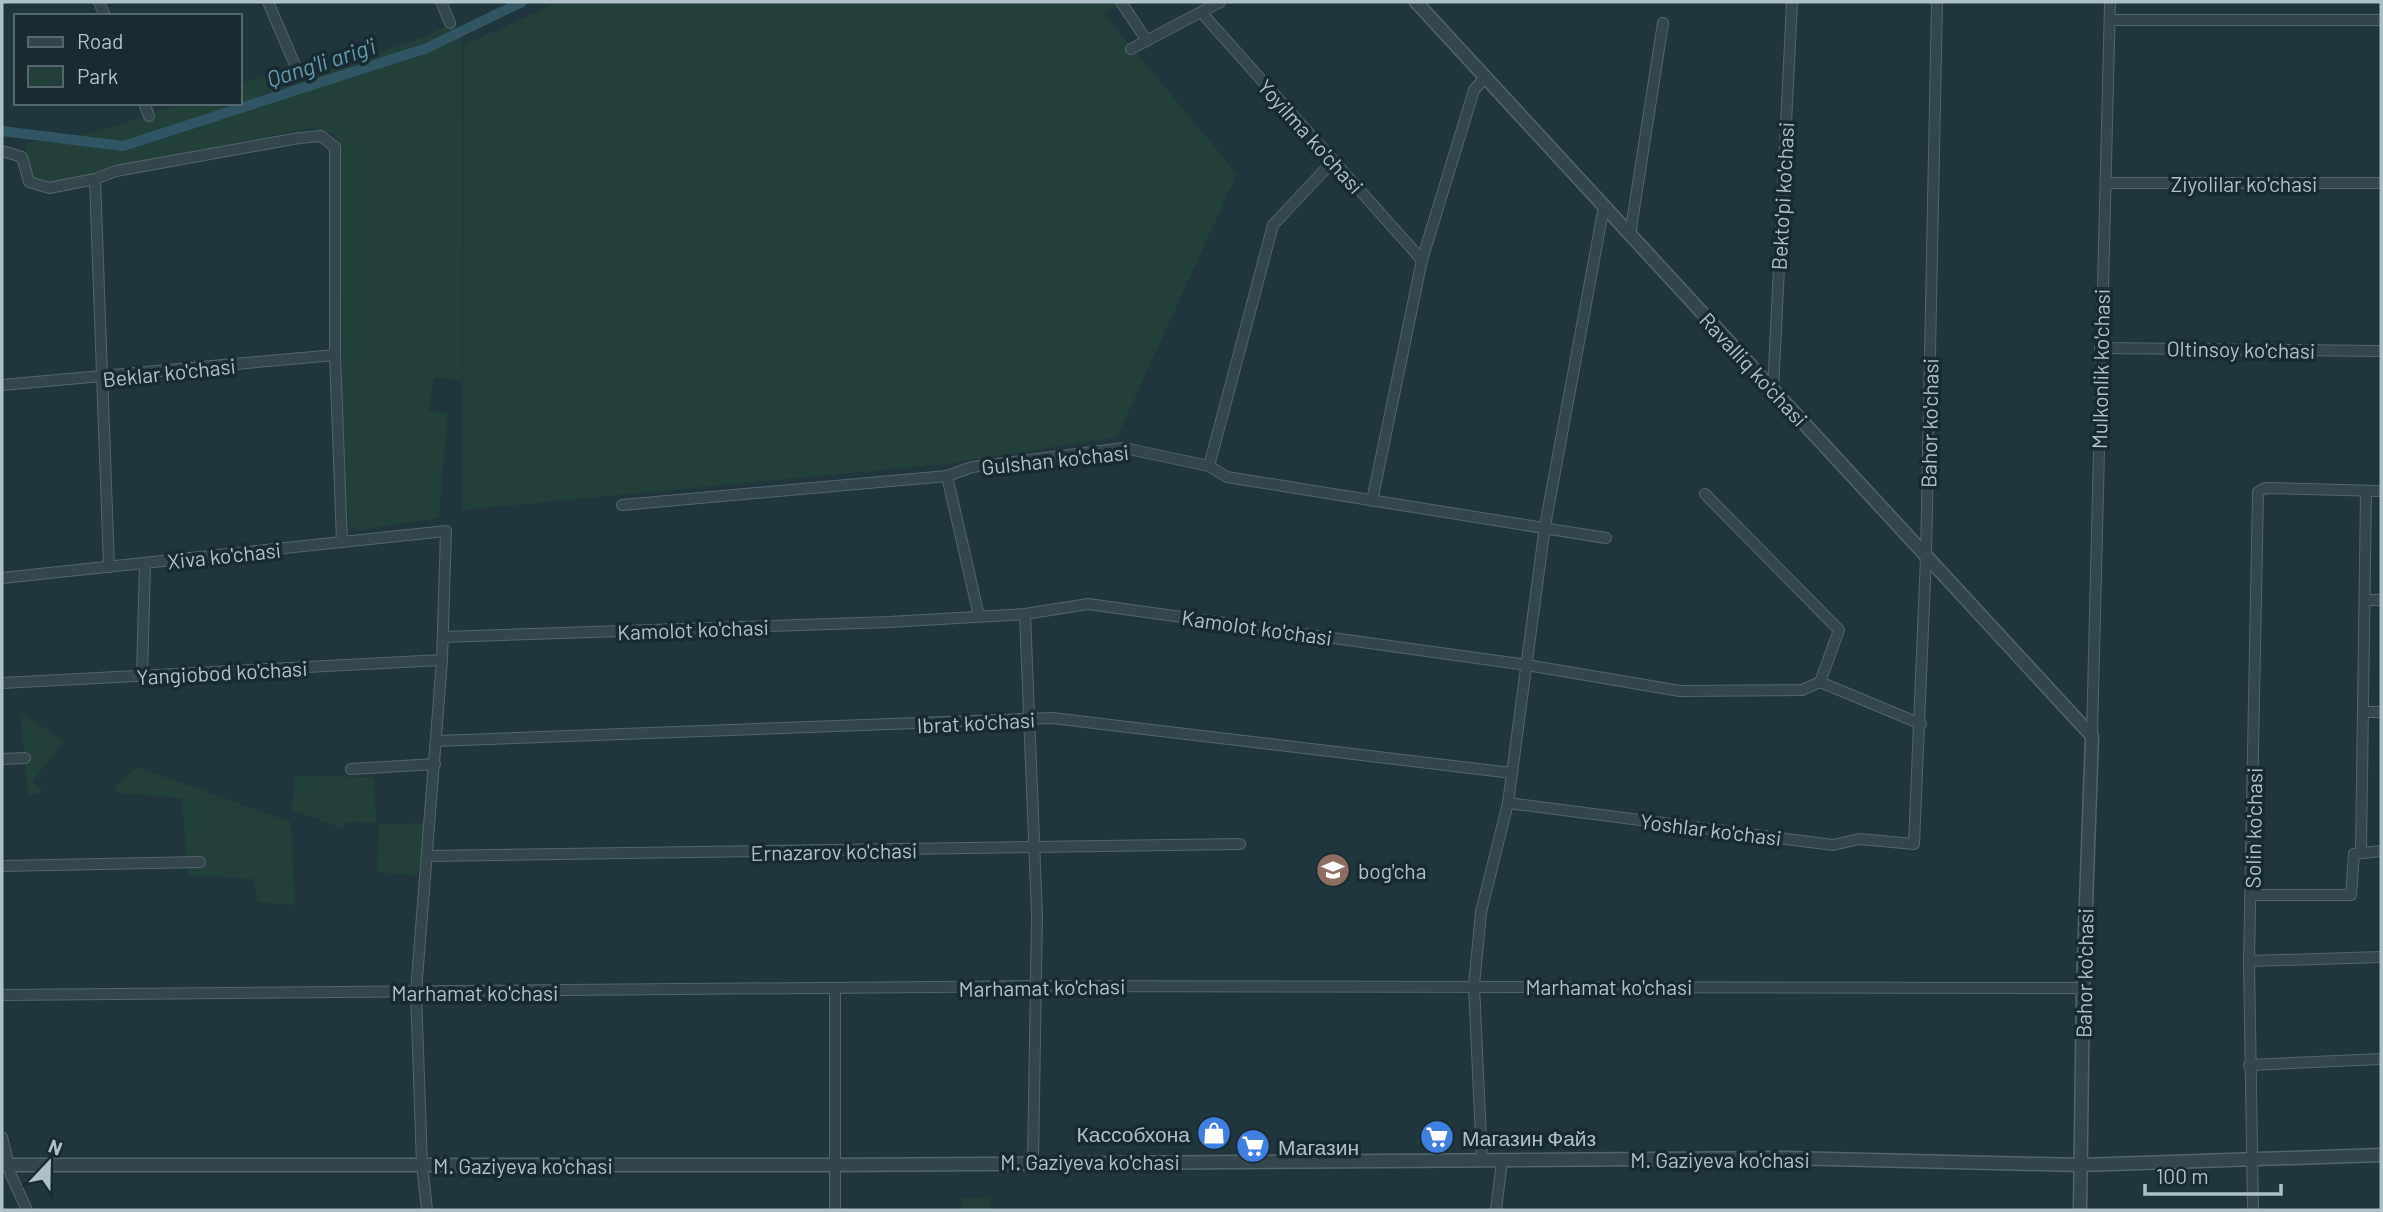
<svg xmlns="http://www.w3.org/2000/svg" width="2383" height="1212" viewBox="0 0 2383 1212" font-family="Barlow,sans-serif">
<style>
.green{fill:#233f39}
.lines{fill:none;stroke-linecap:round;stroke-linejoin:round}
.canal{stroke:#315563;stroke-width:10}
.minor-casing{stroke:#52636a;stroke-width:12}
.tertiary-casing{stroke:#52636a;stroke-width:15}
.minor{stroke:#34464c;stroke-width:10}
.tertiary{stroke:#34464c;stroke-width:12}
.labels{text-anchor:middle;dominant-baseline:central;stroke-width:7;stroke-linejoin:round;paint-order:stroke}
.street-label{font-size:21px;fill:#afc1c8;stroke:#1a2a31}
.poi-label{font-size:21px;fill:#afc1c8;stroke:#1a2a31;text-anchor:start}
.water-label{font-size:23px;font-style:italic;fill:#6598aa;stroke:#1a2a31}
</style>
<rect width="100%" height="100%" fill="#20353c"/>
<g class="green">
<polygon points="559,2 1116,2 1117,4 1104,14 1237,174 1117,437 946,464 462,510 464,45"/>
<polygon points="455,21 462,44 462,380 434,378 429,411 448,413 439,518 357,530 349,526 342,413 340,148 335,135 311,128 143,162 54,183 32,179 28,169 26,143 96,132 186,103 240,103 240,84 290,66 305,78 427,36"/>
<polygon points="20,712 65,741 32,782 44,792 28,797"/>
<polygon points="137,767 291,822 295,905 257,902 254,879 188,875 182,798 117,793 114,788"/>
<polygon points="295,776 373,777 377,823 345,822 344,829 292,810"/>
<polygon points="425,823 418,876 377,872 379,824"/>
<polygon points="990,1197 990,1210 962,1210 962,1198"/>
</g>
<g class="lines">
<polyline class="canal" points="2,131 123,146 427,48 522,2"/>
<g class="minor-casing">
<g id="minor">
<polyline points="99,2 105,16"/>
<polyline points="268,2 295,65"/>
<polyline points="441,2 450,23"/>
<polyline points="1121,2 1147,41"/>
<polyline points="1201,12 1422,260"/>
<polyline points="2110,20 2381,20"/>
<polyline points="1131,49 1220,2"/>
<polyline points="144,103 149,116"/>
<polyline points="2,151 22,157 29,182 49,188 95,179 109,567"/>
<polyline points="95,179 116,171 299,138 321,136 335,147 335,355 342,542"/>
<polyline points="2106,183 2381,183"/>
<polyline points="1630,235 1663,23"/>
<polyline points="2100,348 2381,351"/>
<polyline points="2,385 335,355"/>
<polyline points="1773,390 1792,2"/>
<polyline points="1209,466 1273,225 1332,162"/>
<polyline points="947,476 979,616"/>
<polyline points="1372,501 1422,260 1474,90 1486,76"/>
<polyline points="622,505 947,476 972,467 1124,448 1209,466 1227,477 1606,538"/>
<polyline points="2,578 446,531 442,660 416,992 422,1165 427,1210"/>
<polyline points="2366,600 2381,600"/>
<polyline points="1025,614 1037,915 1033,1161"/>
<polyline points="443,637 889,622 1025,614 1088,604 1527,665 1680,691 1802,690 1820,682 1839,630 1705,494"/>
<polyline points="142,676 145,563"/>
<polyline points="1820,682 1921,724"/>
<polyline points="2,683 442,660"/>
<polyline points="2364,712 2381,712"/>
<polyline points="2092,736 2110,2"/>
<polyline points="436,741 1052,718 1512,773"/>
<polyline points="2,759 25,758"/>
<polyline points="351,769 435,764"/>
<polyline points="1508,803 1833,845 1859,839 1914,844 1926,557 1937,2"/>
<polyline points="2361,851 2366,491"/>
<polyline points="428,856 1240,844"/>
<polyline points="2,866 200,862"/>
<polyline points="2252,895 2351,895 2354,854 2381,851"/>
<polyline points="2249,961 2381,957"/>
<polyline points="2,995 1035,986 2083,988"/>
<polyline points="2249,1065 2381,1059"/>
<polyline points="2,1137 11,1175 27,1210"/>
<polyline points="1482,1161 1474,985 1481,912 1508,803 1545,526 1604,206"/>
<polyline points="835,1210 835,990"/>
<polyline points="1496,1210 1502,1161"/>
<polyline points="2253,1210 2249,961 2258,492 2265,488 2381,491"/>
</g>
</g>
<g class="tertiary-casing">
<g id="tertiary">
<polyline points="1416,2 2092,736 2083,988 2080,1210"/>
<polyline points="2,1165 833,1165 1787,1158 2081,1165 2381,1155"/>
</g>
</g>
<use href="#minor" class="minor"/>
<use href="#tertiary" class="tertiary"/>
</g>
<defs>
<g id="school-disc" transform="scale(1.75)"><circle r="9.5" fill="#8d6e63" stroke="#1a2a31"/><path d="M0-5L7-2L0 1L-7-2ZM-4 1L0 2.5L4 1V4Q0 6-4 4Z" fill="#fff"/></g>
<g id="shop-disc" transform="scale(1.75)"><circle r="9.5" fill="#3f7fe0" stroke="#1a2a31"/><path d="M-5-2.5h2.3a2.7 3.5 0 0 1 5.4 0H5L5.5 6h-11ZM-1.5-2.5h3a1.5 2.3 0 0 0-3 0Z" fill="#fff"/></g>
<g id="supermarket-disc" transform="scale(1.75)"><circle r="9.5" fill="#3f7fe0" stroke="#1a2a31"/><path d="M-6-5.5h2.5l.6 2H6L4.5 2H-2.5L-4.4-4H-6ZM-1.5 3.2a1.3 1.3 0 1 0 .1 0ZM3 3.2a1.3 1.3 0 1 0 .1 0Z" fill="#fff"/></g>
</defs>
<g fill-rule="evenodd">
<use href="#school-disc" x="1333" y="870"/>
<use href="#shop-disc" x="1214" y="1133"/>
<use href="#supermarket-disc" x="1437" y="1137"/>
<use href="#supermarket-disc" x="1253" y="1146"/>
</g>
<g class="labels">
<g class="street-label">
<text transform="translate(1311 136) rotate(48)">Yoyilma ko'chasi</text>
<text x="2244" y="183">Ziyolilar ko'chasi</text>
<text transform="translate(1782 196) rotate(-87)">Bekto'pi ko'chasi</text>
<text transform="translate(2241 349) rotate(1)">Oltinsoy ko'chasi</text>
<text transform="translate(1754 369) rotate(47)">Ravalliq ko'chasi</text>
<text transform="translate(2100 369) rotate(-89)">Mulkonlik ko'chasi</text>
<text transform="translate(169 372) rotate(-6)">Beklar ko'chasi</text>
<text transform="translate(1929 423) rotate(-89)">Bahor ko'chasi</text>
<text transform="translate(1055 459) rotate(-6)">Gulshan ko'chasi</text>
<text transform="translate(224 555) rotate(-6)">Xiva ko'chasi</text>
<text transform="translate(1257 627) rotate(8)">Kamolot ko'chasi</text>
<text transform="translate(693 629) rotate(-2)">Kamolot ko'chasi</text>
<text transform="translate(222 672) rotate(-3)">Yangiobod ko'chasi</text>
<text transform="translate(976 722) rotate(-3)">Ibrat ko'chasi</text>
<text transform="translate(2253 828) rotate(-89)">Solin ko'chasi</text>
<text transform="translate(1711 829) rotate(7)">Yoshlar ko'chasi</text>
<text transform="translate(834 851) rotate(-1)">Ernazarov ko'chasi</text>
<text transform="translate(2084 973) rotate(-89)">Bahor ko'chasi</text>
<text x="1609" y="986">Marhamat ko'chasi</text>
<text transform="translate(1042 987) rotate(-1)">Marhamat ko'chasi</text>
<text x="475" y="992">Marhamat ko'chasi</text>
<text x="1720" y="1159">M. Gaziyeva ko'chasi</text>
<text x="1090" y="1161">M. Gaziyeva ko'chasi</text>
<text x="523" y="1165">M. Gaziyeva ko'chasi</text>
</g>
<g class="poi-label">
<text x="1358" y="870">bog'cha</text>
<text x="1190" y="1133" text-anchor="end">Кассобхона</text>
<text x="1462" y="1137">Магазин Файз</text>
<text x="1278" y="1146">Магазин</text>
</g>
<g class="water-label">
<text transform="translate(321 62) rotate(-18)">Qang'li arig'i</text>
</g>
</g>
<rect width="2383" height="1212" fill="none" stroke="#afc1c8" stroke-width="7"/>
<rect x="14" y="14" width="228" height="91" fill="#1a2a31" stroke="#56666d" stroke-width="2"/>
<rect x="28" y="37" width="35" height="10" fill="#34464c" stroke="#56666d" stroke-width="2"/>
<text x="77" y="49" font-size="21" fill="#afc1c8">Road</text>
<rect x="28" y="66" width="35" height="21" fill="#233f39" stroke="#56666d" stroke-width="2"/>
<text x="77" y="84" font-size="21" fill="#afc1c8">Park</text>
<g transform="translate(49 1163) rotate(22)" stroke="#1a2a31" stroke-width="5" paint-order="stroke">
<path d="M0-5L12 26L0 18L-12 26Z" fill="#afc1c8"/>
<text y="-10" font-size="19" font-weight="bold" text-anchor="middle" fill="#afc1c8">N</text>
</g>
<path d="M2145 1184v10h136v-10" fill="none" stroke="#afc1c8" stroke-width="3.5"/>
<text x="2156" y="1184" font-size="21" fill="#afc1c8" stroke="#1a2a31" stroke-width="5" paint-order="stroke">100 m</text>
</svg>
